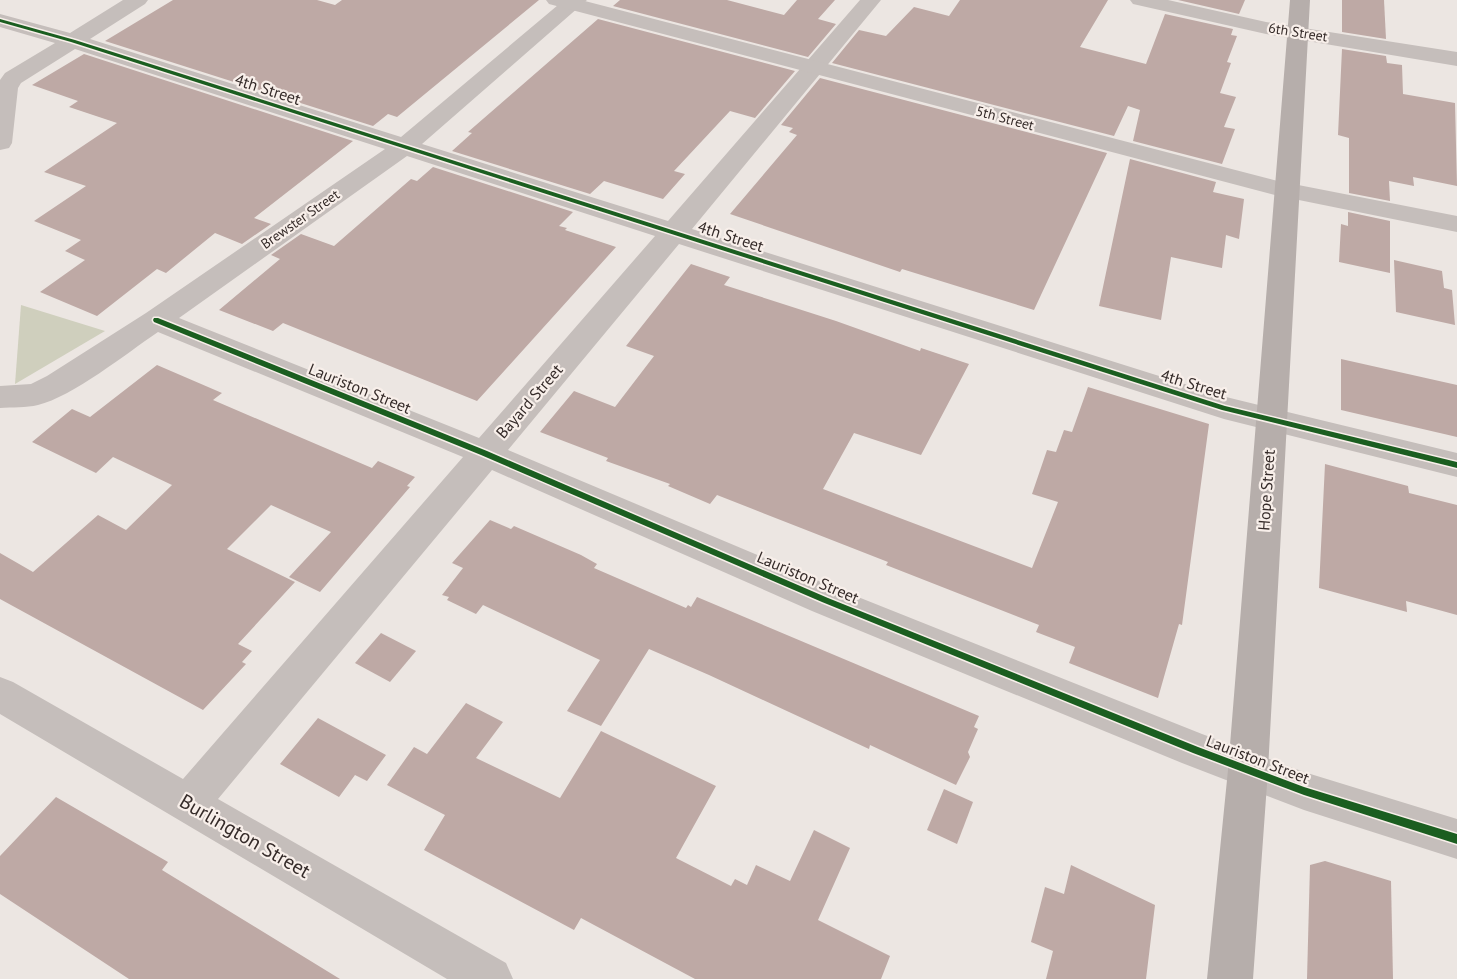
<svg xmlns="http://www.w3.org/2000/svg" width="1457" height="979" viewBox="0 0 1457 979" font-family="'PT Sans',sans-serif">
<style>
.green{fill:#cfcfbd}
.building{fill:#bea9a5}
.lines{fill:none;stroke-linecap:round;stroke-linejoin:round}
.minor{fill:#c5bebb;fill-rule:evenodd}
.tertiary{fill:#c5bebb;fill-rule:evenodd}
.secondary{fill:#b6aeab;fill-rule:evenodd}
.cycleway-casing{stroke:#f8efea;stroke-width:3}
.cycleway{fill:#1b5e20;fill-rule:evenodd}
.labels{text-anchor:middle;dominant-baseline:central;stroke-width:4.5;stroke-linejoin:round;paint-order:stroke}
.far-street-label{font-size:14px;fill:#352b29;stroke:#f8efea}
.street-label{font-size:16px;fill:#352b29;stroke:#f8efea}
.near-street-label{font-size:20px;fill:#352b29;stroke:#f8efea}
</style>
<rect width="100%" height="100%" fill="#ece6e2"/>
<polygon class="green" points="21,305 105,331 15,384"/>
<g class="building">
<polygon points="173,0 317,0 335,5 342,0 539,0 397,117 388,114 373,126 105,41"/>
<polygon points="620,0 727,0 784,15 797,0 835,0 818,19 836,24 808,57 613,6"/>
<polygon points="960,0 1108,0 1080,47 1146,64 1165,14 1233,29 1231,35 1237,36 1227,62 1231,63 1220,93 1236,97 1224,127 1235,129 1222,164 1133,141 1140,110 1128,106 1114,136 832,63 859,30 886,36 914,7 949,16"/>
<polygon points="1178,0 1245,0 1239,14"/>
<polygon points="1342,0 1384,0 1386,39 1342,32"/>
<polygon points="598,19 795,71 755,118 730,111 674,171 685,174 663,199 604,181 590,194 452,151 472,133 468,132"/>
<polygon points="1342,49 1386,56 1387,63 1402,65 1403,94 1455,103 1457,186 1413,177 1414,186 1389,181 1390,201 1349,193 1349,138 1338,135"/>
<polygon points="84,54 353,141 254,218 271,224 242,244 215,233 166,273 157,269 97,316 40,292 85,260 65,251 81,240 34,221 86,186 44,172 117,123 69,107 78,101 32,85"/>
<polygon points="820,78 1107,153 1034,310 902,269 900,272 730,214 797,135 789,132 793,128 781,125"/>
<polygon points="1130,159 1216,182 1213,192 1244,199 1239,239 1226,235 1222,268 1171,257 1161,320 1099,306"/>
<polygon points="433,167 573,212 559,226 567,228 565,230 616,247 477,401 283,323 273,331 219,310 280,259 271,255 301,234 334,246 411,179 417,181"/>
<polygon points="1348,212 1390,221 1390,273 1339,262 1341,224 1348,226"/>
<polygon points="1394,260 1442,271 1444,288 1452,290 1455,325 1396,312"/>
<polygon points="691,264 730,277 724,285 836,321 920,351 921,348 969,364 921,455 854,433 823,489 1032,568 1058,502 1032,494 1047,450 1056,452 1064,430 1072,432 1088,387 1209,424 1182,625 1179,624 1158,698 1069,663 1075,647 1036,632 1039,625 886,565 888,562 717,495 710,504 668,486 670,484 606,461 608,458 540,432 574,391 615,407 654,356 626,346"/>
<polygon points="1341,359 1457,385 1457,437 1341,410"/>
<polygon points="157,365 222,393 213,400 372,468 378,461 415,477 407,486 410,487 320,592 289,577 331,532 271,505 227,549 295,582 238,644 252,651 242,662 246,664 203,710 0,599 0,553 33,572 98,515 126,530 172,485 113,457 96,473 32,442 72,409 90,417"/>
<polygon points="1325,464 1408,486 1409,493 1457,505 1457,615 1406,601 1407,612 1319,588"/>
<polygon points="490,520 511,529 514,526 581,555 597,564 594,568 686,608 688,605 691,607 697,597 979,716 974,727 978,729 968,752 970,757 956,785 870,745 869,749 709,675 649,649 601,726 567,711 600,660 483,605 476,614 447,600 449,597 442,595 463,568 452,563"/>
<polygon points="381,633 416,651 390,682 355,663"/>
<polygon points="466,703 503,722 476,758 560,798 601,731 716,786 676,858 731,886 735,879 747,885 756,865 790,881 814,830 850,848 818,920 890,956 881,979 695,979 581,918 574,930 424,850 445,815 387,785 414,747 427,754"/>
<polygon points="318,718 386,755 367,781 355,775 339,797 280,764"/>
<polygon points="944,789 973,802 957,844 927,830"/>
<polygon points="56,797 168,862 162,870 340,979 129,979 0,894 0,856"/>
<polygon points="1325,861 1391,881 1393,979 1307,979 1310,865"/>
<polygon points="1071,865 1155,905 1146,979 1046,979 1053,951 1031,942 1045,887 1064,894"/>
</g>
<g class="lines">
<g class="minor">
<path d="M123 0H148L145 4 90 39 401 137 564 0H587L422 144 668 221 860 0H881L692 229 1226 397 1457 453V477L1224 419 679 244 508 450 838 589 1202 734 1304 772 1457 819V859L1304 810 1182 763 812 611 492 470 218 799 506 963 513 979H447L0 714V677L13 682 183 779 463 457 158 332C127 353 72 397 38 405 26 408 12 407 0 408V386L31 384 47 376 146 313 385 149 75 49 21 83 18 88 12 143 9 148 0 150V80L5 73 55 43 0 27V14L70 33ZM407 156 655 236 479 438 179 318Z"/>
<polygon points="1130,0 1168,0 1266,22 1457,52 1457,66 1266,34 1133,4"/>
<polygon points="1288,183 1457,216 1457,232 1279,196 1275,191 1279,186"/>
</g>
<polygon class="tertiary" points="546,0 581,0 1297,186 1301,191 1297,196 1288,199 1279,196 549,4"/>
<polygon class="secondary" points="1290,0 1310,0 1268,770 1253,979 1207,979 1228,770"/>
<g class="cycleway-casing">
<g id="cycleway">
<polygon points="0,19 75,40 1225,406 1457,462 1457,468 1222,410 71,42 0,22"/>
<polygon points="154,318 158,318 487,451 828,598 1198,747 1304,787 1457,834 1457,844 1304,795 1193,753 822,602 481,455 154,322 153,320"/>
</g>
</g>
<use href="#cycleway" class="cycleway"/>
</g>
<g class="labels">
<g class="far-street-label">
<text transform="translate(1298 32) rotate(9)">6th Street</text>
<text transform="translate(1005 118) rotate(15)">5th Street</text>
<text transform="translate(300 219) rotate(-35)">Brewster Street</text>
</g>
<g class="street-label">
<text transform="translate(268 89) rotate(18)">4th Street</text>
<text transform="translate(731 236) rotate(18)">4th Street</text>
<text transform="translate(1194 384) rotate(17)">4th Street</text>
<text transform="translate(360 388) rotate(22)">Lauriston Street</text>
<text transform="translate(529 401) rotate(-49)">Bayard Street</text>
<text transform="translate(1266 490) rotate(-86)">Hope Street</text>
<text transform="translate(808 577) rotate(23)">Lauriston Street</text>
<text transform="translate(1258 759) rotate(21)">Lauriston Street</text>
</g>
<g class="near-street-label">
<text transform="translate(245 836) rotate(30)">Burlington Street</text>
</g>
</g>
</svg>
